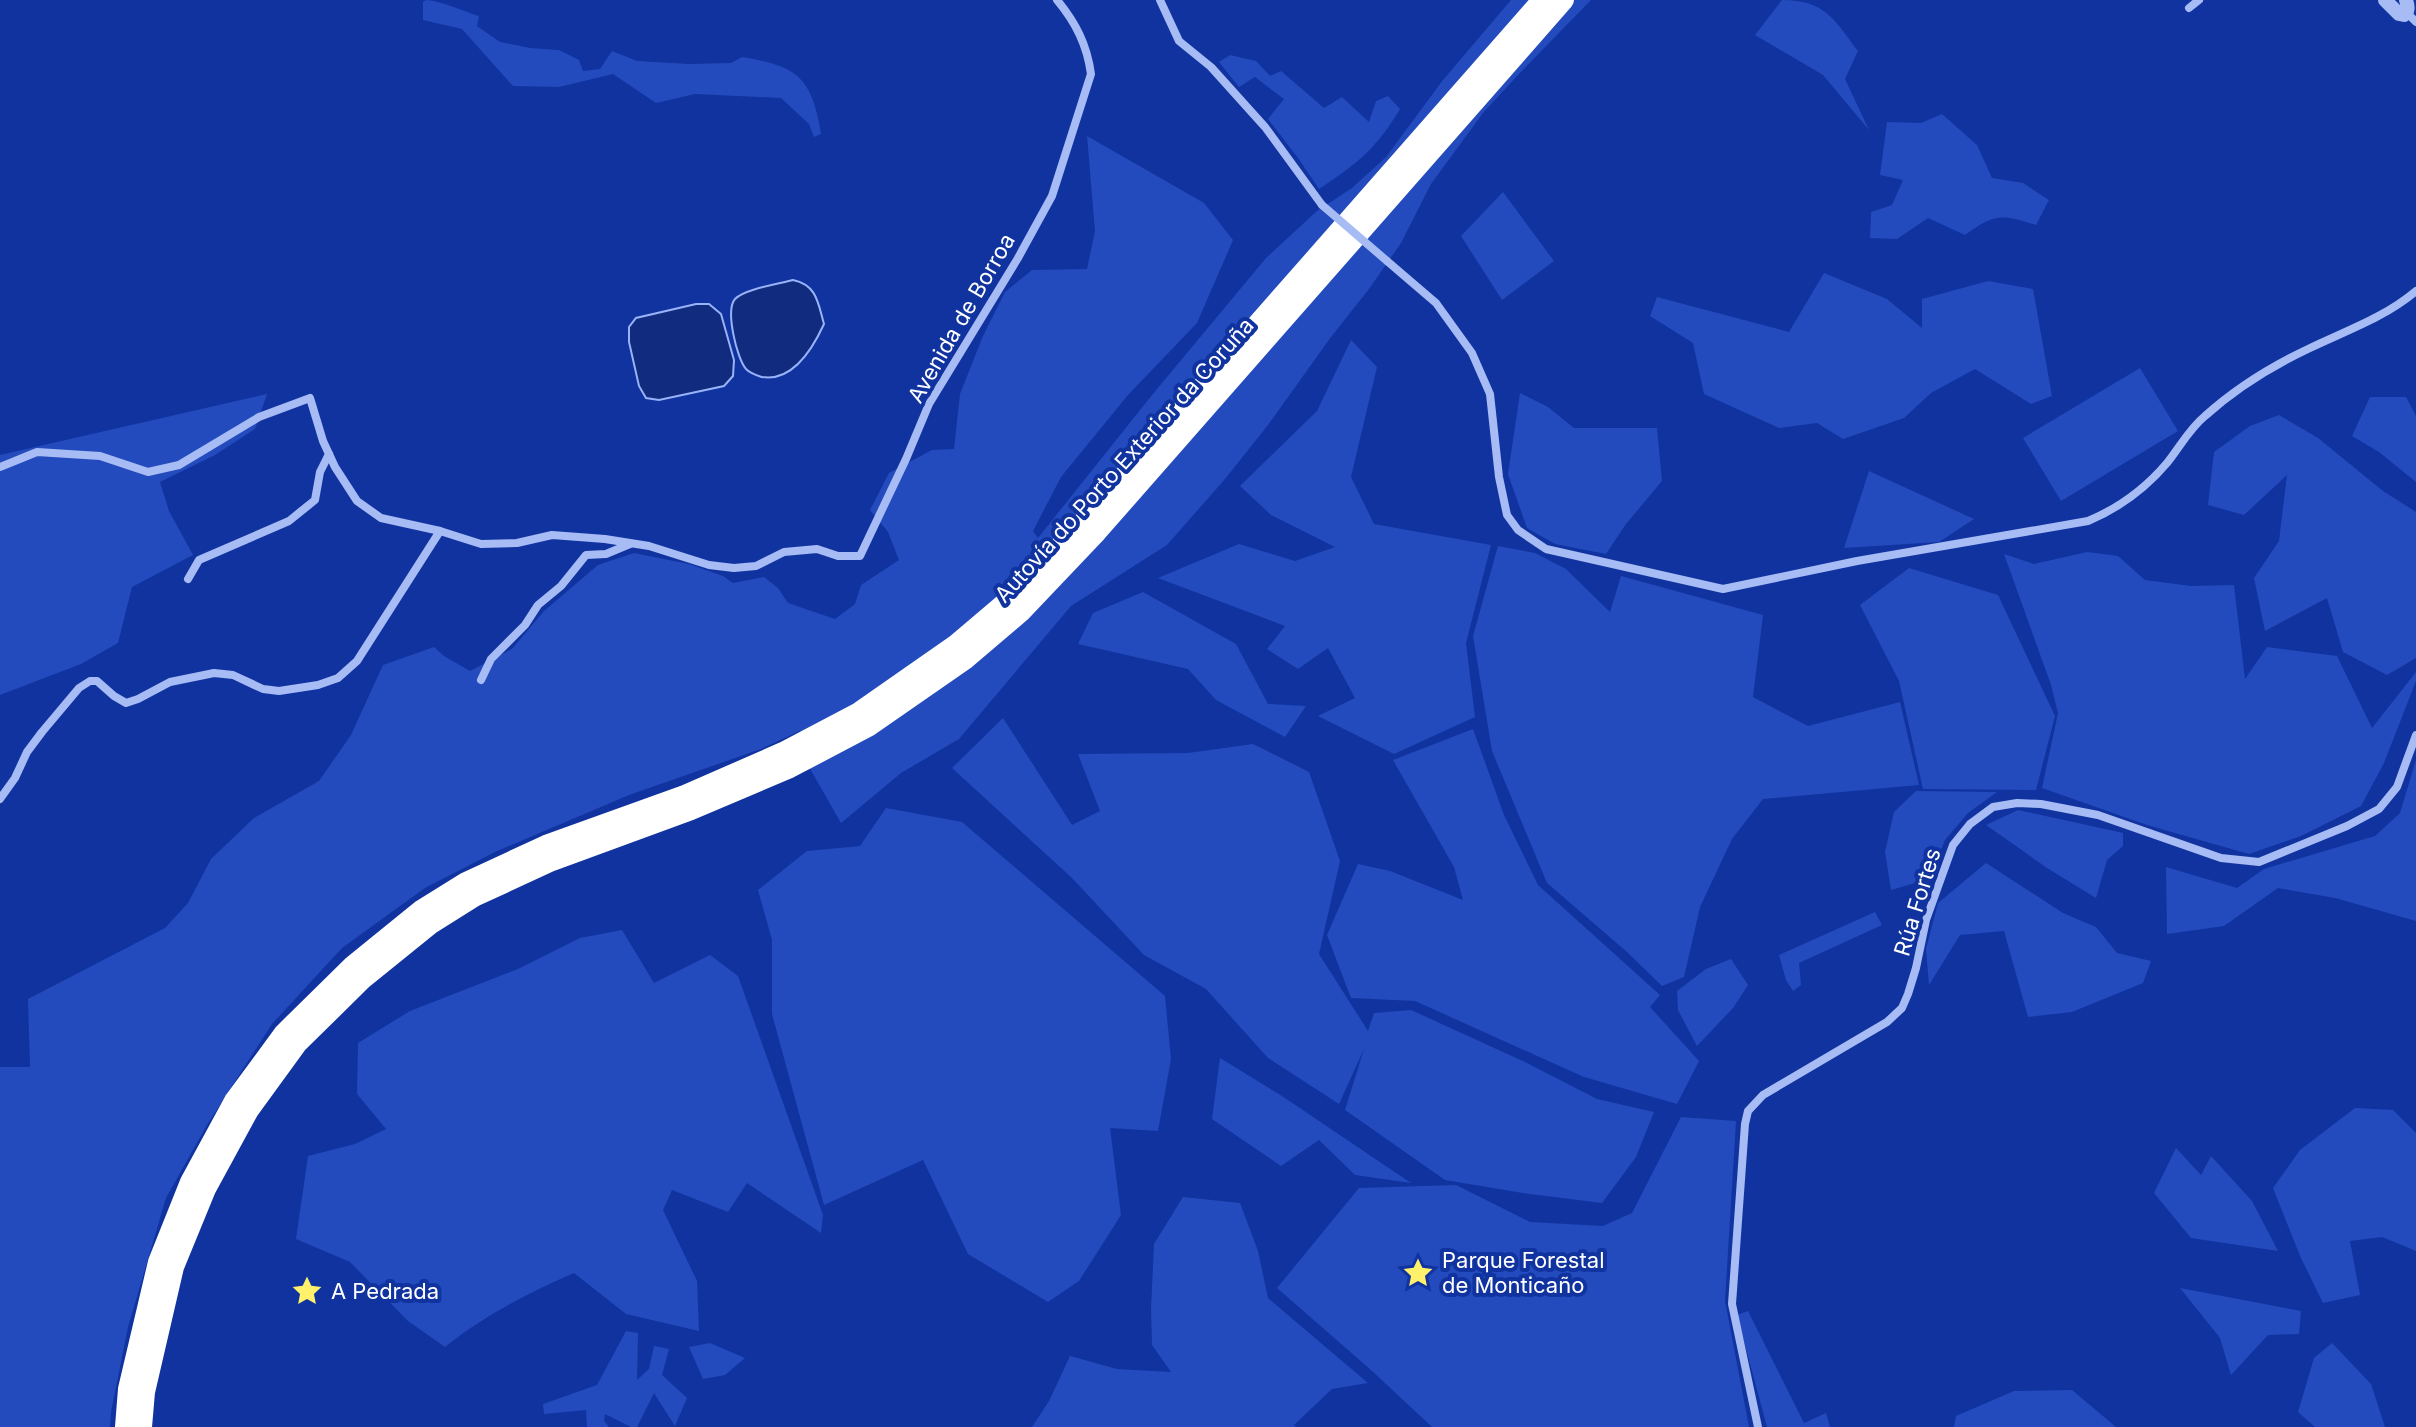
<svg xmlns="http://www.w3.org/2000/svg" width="2416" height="1427" viewBox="0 0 2416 1427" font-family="Inter,sans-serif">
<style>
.green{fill:#234bbd}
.water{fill:#112b7f;stroke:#99b3f8;stroke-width:2}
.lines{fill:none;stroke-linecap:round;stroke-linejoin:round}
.minor{stroke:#a7bbf5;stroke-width:8}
.tertiary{stroke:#a7bbf5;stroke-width:14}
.motorway{stroke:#fff;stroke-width:20}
.minor-bridge{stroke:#a7bbf5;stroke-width:8}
.labels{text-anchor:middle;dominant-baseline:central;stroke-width:8;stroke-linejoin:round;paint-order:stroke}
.street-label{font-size:22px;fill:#fff;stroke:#10339f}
.poi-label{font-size:22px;fill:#fff;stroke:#10339f;text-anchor:start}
</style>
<rect width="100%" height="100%" fill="#10339f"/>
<g class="green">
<path d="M426 0C439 0 465 12 479 16L477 26 500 42 530 48 559 50 579 60 583 71 600 69 612 51 637 61 689 64 731 63 742 57C797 66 812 77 821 134L814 137 809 124 781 98 695 94 656 103 613 74 559 87 513 86 462 29 423 20V2Z"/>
<polygon points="1511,0 1591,0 1518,75 1483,113 1431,184 1401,243 1369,289 1331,337 1268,425 1225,479 1167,545 1071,606 959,739 901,773 841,823 809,767 800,731 761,749 629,795 495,852 425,888 342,948 272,1024 207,1125 166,1198 128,1327 111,1412 110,1427 0,1427 0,1067 30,1067 28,999 165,928 188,903 211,859 254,818 319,781 351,735 383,665 434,647 444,656 470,671 512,649 544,611 598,565 634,553 689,564 723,576 733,583 764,577 778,588 788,603 835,619 855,604 861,585 899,560 888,532 870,510 889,473 932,450 954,449 960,394 983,336 1005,292 1032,270 1087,269 1095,231 1087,136 1204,203 1233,240 1197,323 1128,395 1061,477 1033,531 1038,538 1152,395 1266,258 1317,211 1352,188 1386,157 1443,80"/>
<path d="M1782 0C1825 0 1834 19 1858 51L1845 79 1869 130 1823 75 1755 35Z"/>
<path d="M1230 55 1256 61 1270 76 1281 71 1324 108 1342 97 1369 122 1376 101 1388 96 1400 109C1377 148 1357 164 1319 189L1298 158 1268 119 1284 99 1255 77 1239 87 1219 62Z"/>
<path d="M1942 114 1977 145 1992 178 2023 183 2049 200 2036 225C2001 214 1995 213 1965 235L1928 218 1897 239 1870 238 1871 212 1892 205 1903 180 1880 175 1887 122 1921 123Z"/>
<polygon points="1503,192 1554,261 1502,300 1461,236"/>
<polygon points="1824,273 1887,299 1922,328 1922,299 1988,281 2033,289 2052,396 2031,404 1975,369 1931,393 1904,418 1843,439 1817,423 1779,428 1704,394 1693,343 1650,316 1657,297 1789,332"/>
<polygon points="1351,340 1377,367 1351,477 1374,524 1491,545 1466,643 1475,717 1394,754 1318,716 1355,698 1328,648 1298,669 1267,649 1285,626 1158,578 1239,544 1295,561 1335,547 1271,515 1240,486 1317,411"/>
<polygon points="2140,368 2178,431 2061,501 2023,438"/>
<polygon points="1520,393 1548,407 1574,428 1657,428 1662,481 1626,524 1606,554 1555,544 1527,528 1508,474"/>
<polygon points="267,394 255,429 215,455 160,482 169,511 193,555 132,587 118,643 81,664 0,695 0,455"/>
<polygon points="2370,397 2406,397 2416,416 2416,482 2379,452 2352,436"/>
<polygon points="2279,415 2318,438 2383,491 2416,512 2416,658 2387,675 2343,652 2327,598 2265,631 2254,578 2279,541 2287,475 2244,515 2208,505 2214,452 2250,426"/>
<polygon points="1869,471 1974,519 1939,542 1844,548"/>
<polygon points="1498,546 1535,553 1566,569 1610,612 1621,576 1763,615 1753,697 1808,726 1900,702 1919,785 1763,799 1732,839 1700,907 1684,977 1662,986 1627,952 1547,883 1492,751 1473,636"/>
<polygon points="2087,552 2118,556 2145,580 2191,586 2234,585 2245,679 2267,647 2337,656 2372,728 2416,672 2416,681 2384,763 2361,806 2301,836 2249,854 2147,825 2042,788 2058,713 2051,685 2004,554 2034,564"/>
<polygon points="1909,568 1998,595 2055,716 2036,790 1923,789 1899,681 1860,605"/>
<polygon points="1143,592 1236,644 1268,704 1306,706 1285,737 1216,700 1188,669 1078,644 1093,613"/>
<polygon points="1003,718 1072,825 1100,811 1078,754 1188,753 1253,744 1309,772 1340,861 1319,954 1368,1031 1374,1013 1411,1010 1525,1062 1597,1099 1654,1112 1636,1157 1602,1203 1523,1193 1445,1180 1345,1110 1364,1049 1339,1104 1268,1058 1206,989 1144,955 1072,878 952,768"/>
<polygon points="1473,729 1504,815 1538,885 1660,995 1650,1007 1699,1061 1677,1104 1584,1077 1415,1001 1351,998 1327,935 1358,864 1390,871 1463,900 1454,867 1393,760"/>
<polygon points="2416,760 2416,921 2335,898 2278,888 2224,926 2167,934 2166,867 2237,888 2264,869 2375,836 2400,813"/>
<polygon points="1916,791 1997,792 1968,813 1945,840 1929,879 1891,890 1885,852 1894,812"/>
<polygon points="886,808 962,822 1165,996 1171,1059 1158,1131 1110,1128 1121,1215 1079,1281 1048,1302 968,1254 923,1160 824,1205 772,1014 772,940 758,890 807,851 860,846"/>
<polygon points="2018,810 2123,833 2123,846 2107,860 2096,898 2047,868 1986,825"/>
<polygon points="1986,863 2063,913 2096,927 2117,953 2151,961 2143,983 2072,1012 2028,1017 2004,931 1960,935 1929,985 1926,949 1938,903"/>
<polygon points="1875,912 1882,925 1799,963 1801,985 1793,991 1786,980 1779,955"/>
<path d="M622 930 654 983 710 955 738 976 823 1215 821 1233 747 1183 728 1212 672 1190 663 1210 697 1281 699 1331 626 1314 574 1273C528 1293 485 1315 445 1347L408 1321 350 1262 296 1239 308 1156 355 1144 386 1129 357 1094 358 1043 410 1011 518 969 580 938Z"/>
<polygon points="1731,959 1748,985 1733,1008 1697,1046 1678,1010 1677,991 1706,969"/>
<polygon points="1220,1058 1282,1096 1411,1183 1355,1175 1319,1140 1281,1166 1212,1119"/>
<polygon points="2355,1108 2393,1110 2416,1133 2416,1251 2382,1237 2350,1241 2360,1295 2323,1303 2300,1256 2273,1188 2300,1150"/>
<polygon points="1681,1117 1736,1121 1725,1301 1749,1427 1432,1427 1371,1370 1277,1288 1359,1188 1456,1185 1530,1222 1603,1226 1632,1213"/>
<polygon points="2176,1148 2201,1175 2211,1156 2252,1201 2278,1251 2191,1238 2154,1193"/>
<polygon points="1183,1197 1240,1203 1258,1251 1268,1298 1368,1383 1332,1389 1294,1425 1296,1427 1032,1427 1049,1401 1070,1356 1117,1369 1171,1372 1152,1345 1151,1309 1154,1244"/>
<polygon points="2180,1288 2301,1311 2299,1334 2268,1335 2231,1375 2220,1338"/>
<polygon points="1748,1311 1804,1423 1826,1413 1830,1427 1767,1427 1737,1315"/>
<polygon points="626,1331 638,1333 637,1380 649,1369 654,1346 669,1349 662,1375 687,1398 675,1426 654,1393 637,1427 631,1427 605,1414 604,1421 609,1427 587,1427 586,1410 544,1414 543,1404 597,1385"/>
<polygon points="710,1343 745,1358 725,1375 703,1379 689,1347"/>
<polygon points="2332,1343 2371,1384 2385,1427 2315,1427 2298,1412 2314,1358"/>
<polygon points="2072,1390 2116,1427 1954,1427 1956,1416 2014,1391"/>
</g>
<g class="water">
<path d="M793 280C817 285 818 303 824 324 813 348 793 382 762 377 756 375 751 374 746 369 737 359 725 310 735 299 744 289 779 284 793 280Z"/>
<polygon points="696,304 709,304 721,314 734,360 733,376 724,386 659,400 646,398 639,386 629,342 629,327 636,318"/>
</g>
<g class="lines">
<g class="minor">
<polyline points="1160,0 1179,41 1211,67 1265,127 1322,205"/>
<polyline points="2189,8 2199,0"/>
<polyline points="2407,13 2416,22"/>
<path d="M1387 261 1436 303 1472 353 1490 394 1499 477 1507 515 1518 530 1546 549 1723 589 1857 561 2088 521C2119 508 2145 489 2167 463 2180 447 2189 429 2205 416 2235 389 2272 366 2308 349 2345 331 2384 318 2416 291"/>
<path d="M0 467 37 452 100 456 148 472 179 465 259 417 310 398 323 441 335 467 357 501 381 518 440 531 481 544 517 543 552 535 605 539 649 546 709 565 734 568 756 566 784 552 817 549 838 556H860L906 459 929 404 1018 258 1052 196 1091 74C1087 45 1076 23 1057 0"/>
<polyline points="188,579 199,560 289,521 315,500 320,472 329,454"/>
<polyline points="481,680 491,659 525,625 538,605 561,586 586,555 606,554 630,544"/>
<polyline points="0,799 15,778 27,752 42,732 79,688 90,681 97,681 114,696 126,703 138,699 170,682 214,673 233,675 263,689 279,691 318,685 338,678 357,661 440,531"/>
<polyline points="1758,1427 1732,1304 1745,1124 1748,1111 1763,1095 1887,1022 1902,1008 1908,994 1916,968 1926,920 1953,845 1970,824 1993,807 2017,803 2041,804 2098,815 2221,858 2259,862 2347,826 2379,809 2397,787 2416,735"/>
</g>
<path class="tertiary" d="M2385 0 2399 14 2404 15C2409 11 2408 6 2406 0"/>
<g class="motorway">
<polyline points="125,1427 128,1389 158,1262 190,1182 234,1101 284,1033 352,966 421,910 466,882 546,845 685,795 783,752 859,712 955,645 1008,600 1085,520 1542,0"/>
<polyline points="142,1427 145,1392 174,1267 206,1189 249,1110 297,1044 363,979 431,924 474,897 552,861 691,810 790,768 868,727 966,659 1020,613 1097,532 1564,0"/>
</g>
<polyline class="minor-bridge" points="1322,205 1387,261"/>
</g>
<defs>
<g id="sight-bare" transform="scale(2.4)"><path d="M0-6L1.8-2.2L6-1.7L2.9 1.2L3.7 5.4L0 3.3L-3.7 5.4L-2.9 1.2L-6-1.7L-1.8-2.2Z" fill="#fff16b" stroke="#10339f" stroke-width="2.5" paint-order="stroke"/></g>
</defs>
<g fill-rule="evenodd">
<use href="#sight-bare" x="1418" y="1273"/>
<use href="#sight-bare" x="307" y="1291"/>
</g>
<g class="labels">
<g class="street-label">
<text transform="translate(961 318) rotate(-60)">Avenida de Borroa</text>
<text transform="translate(1124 460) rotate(-48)">Autovía do Porto Exterior da Coruña</text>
<text transform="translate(1917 902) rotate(-73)">Rúa Fortes</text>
</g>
<g class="poi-label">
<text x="1442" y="1260">Parque Forestal<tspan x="1442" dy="25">de Monticaño</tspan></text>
<text x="331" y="1291">A Pedrada</text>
</g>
</g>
</svg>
